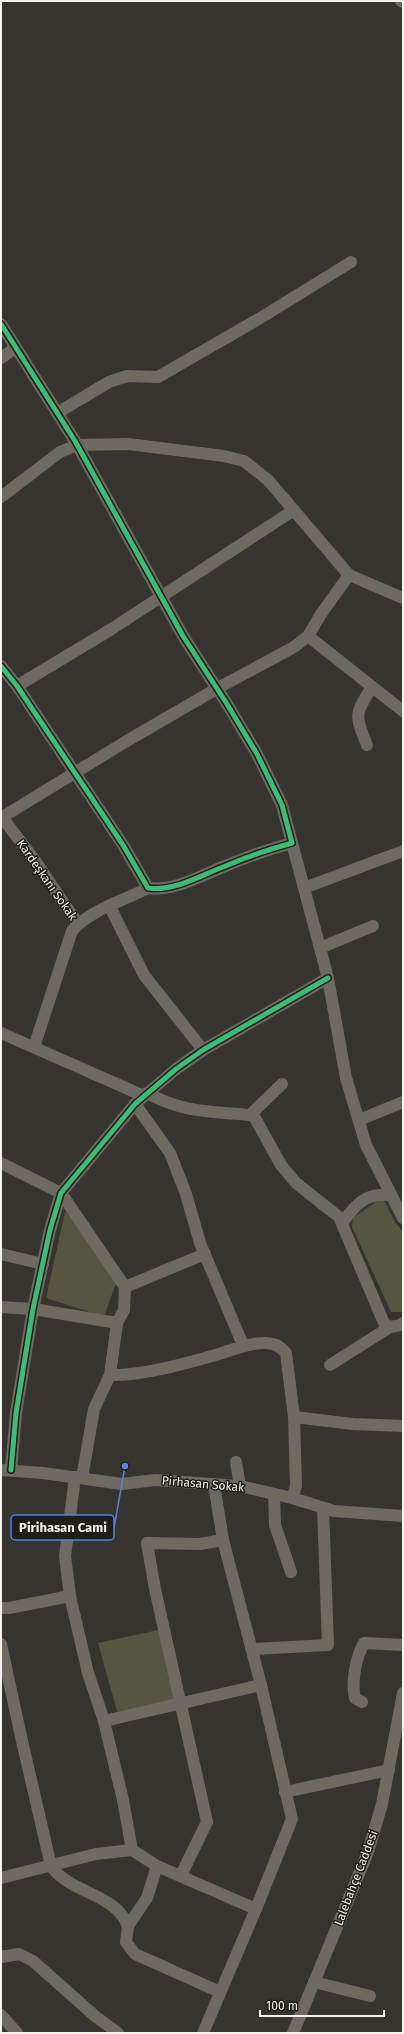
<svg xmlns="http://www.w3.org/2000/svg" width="404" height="2034" viewBox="0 0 404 2034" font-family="'Fira Sans',sans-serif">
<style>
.green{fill:#545641}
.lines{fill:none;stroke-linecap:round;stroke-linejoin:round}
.minor{stroke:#6e6a60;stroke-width:12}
.cycleway-casing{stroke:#1e1d19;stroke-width:8}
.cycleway{stroke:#3abd76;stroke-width:5}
.labels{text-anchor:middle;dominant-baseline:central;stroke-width:3;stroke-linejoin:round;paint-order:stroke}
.street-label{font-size:12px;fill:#f4f2ec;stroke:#1e1d19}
.leader{fill:none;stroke:#5e7fde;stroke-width:1.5}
.callout-dot{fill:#5e7fde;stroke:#1e1d19;stroke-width:1.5}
.callout{fill:#1e1d19;stroke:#5e7fde;stroke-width:1.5}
.callout-label{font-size:13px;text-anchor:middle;font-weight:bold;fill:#f4f2ec}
</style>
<rect width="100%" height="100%" fill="#35342f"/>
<g class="green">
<polygon points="379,1200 384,1200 395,1222 403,1232 403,1312 391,1312 352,1227 353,1218"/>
<polygon points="65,1212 71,1214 116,1283 105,1314 99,1315 46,1298"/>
<polygon points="163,1629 175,1701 123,1713 117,1711 98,1643"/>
</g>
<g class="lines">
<g class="minor">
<polyline points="401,1 403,2"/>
<path d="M1 324 75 441 183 636 227 704 257 754 282 805 292 843C270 849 249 856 228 865 203 874 175 892 148 888L123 845 17 686 1 666"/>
<polyline points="1,358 15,348"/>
<polyline points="57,413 109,382 127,376 158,377 262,317 351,262"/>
<polyline points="1,497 60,452 77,445 128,444 224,456 244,461 268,480 349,575 403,598"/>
<polyline points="308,636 403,711"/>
<polyline points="17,686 110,630 294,510"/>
<path d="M367 745C355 715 354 715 372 687"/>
<polyline points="1,816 36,862 78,924"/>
<polyline points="1,818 125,742 218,688 294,647 308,636 321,614 349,575"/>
<polyline points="292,843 328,978 346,1078 366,1145 403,1218"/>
<polyline points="304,888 403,851"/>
<polyline points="110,907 144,975 203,1050"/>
<polyline points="320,948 373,926"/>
<polyline points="1,1033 144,1096"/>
<path d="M34 1047 72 931C88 911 125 900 148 888"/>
<path d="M147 1093C187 1114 209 1111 251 1115L255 1118 281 1165 296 1183 339 1217 384 1323 390 1327 401 1325 403 1323"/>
<polyline points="135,1104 170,1153 186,1194 200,1243 243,1345"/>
<polyline points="250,1115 282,1084"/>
<polyline points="359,1120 403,1102"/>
<polyline points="1,1163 61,1193 125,1287 124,1310 117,1323 110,1375 94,1409 82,1478"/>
<path d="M342 1223C356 1204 365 1193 390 1195"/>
<polyline points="1,1254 43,1264"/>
<polyline points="125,1287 205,1254"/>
<polyline points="1,1307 33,1309 117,1323"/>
<polyline points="330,1365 390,1327"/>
<path d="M110 1375C143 1376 187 1363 219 1354 235 1349 257 1340 273 1344 279 1345 282 1349 286 1353L294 1417 296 1486 292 1498"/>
<polyline points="294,1417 353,1424 403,1426"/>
<polyline points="236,1462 240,1486"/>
<polyline points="1,1470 43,1473 122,1484 155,1480 240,1486 292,1498 334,1511 403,1516"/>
<polyline points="11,1470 16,1413 33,1309 50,1230 61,1193 135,1104 176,1069 203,1050 328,978"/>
<polyline points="75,1477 65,1556 70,1596 88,1673 104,1721 123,1800 132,1850"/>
<polyline points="274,1494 275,1525 291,1572"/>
<polyline points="1,1608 9,1608 70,1596"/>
<path d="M1 1644 22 1741 51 1866C70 1894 116 1893 128 1926"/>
<polyline points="252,1649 328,1645 323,1508"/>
<path d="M362 1702 355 1698C351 1682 356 1657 364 1643L403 1645"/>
<polyline points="104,1721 261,1685"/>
<polyline points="285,1792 389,1770"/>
<polyline points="157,1866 147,1898 128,1926 126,1942 135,1954 220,1992"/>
<polyline points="181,1875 207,1822 155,1589 147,1543 200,1544 223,1540"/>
<polyline points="1,1878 96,1854 132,1850 157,1866 256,1909"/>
<polyline points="1,1957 19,1954 33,1961 95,2016 118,2033"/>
<polyline points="314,1982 370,1996"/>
<polyline points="1,2015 17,2033"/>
<polyline points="203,2033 256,1909 292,1819 261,1685 223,1540 214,1484"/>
<polyline points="293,2033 368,1852 382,1804 403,1693"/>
</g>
<g class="cycleway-casing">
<g id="cycleway">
<path d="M1 324 75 441 183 636 227 704 257 754 282 805 292 843C270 849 249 856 228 865 203 874 175 892 148 888L123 845 17 686 1 666"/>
<polyline points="11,1470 16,1413 33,1309 50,1230 61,1193 135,1104 176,1069 203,1050 328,978"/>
</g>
</g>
<use href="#cycleway" class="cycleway"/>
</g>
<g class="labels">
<g class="street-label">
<text transform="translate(47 880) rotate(55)">Kardeşkanı Sokak</text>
<text transform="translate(203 1484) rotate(5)">Pirhasan Sokak</text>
<text transform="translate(356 1878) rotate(-69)">Lalebahçe Caddesi</text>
</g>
</g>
<path class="leader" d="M125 1466L114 1528"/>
<circle class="callout-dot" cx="125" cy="1466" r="4"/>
<rect class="callout" x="11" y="1515" width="103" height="25" rx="4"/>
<g class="callout-label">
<text x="63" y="1532">Pirihasan Cami</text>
</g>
<rect width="404" height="2034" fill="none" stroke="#f4f2ec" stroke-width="4"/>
<path d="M260 2010v6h124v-6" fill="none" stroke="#f4f2ec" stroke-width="2"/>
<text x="266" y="2010" font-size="12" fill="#f4f2ec" stroke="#1e1d19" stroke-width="3" paint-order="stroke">100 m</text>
</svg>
